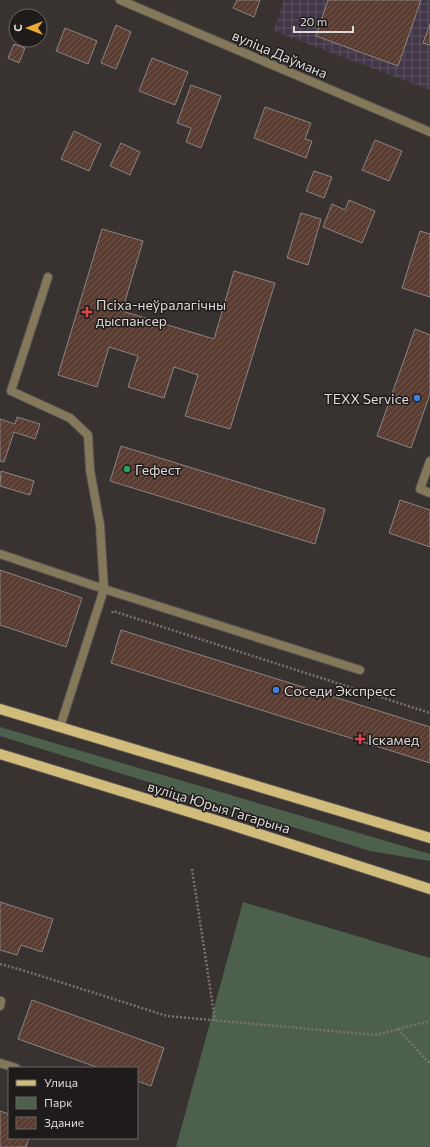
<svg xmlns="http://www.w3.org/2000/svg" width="430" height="1147" viewBox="0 0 430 1147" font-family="Commissioner,sans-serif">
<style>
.industrial{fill:url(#industrial-grid)}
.green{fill:#4c604c}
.building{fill:url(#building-hatch);stroke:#8a8481}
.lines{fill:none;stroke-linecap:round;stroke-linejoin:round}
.lane-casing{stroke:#56514f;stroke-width:10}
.street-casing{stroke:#56514f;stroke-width:10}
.primary-casing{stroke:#56514f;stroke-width:12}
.path{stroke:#797472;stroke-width:2.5;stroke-dasharray:2 2;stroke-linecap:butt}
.lane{stroke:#83795a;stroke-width:8}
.street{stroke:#83795a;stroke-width:8}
.primary{stroke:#d2bc7b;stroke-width:10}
.health-dot{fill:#e0444e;stroke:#1e1b1a;stroke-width:1.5}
.shop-dot{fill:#3f7fe0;stroke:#1e1b1a;stroke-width:1.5}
.leisure-dot{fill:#2e9e5b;stroke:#1e1b1a;stroke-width:1.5}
.labels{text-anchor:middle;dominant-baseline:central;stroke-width:3;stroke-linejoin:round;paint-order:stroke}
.street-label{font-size:14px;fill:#dedad9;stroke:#1e1b1a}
.poi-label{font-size:14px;fill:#dedad9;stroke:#1e1b1a;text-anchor:start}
</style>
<defs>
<pattern id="industrial-grid" width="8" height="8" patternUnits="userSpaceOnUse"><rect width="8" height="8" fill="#413747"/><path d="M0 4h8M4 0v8" fill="none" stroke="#5c5361"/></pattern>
<pattern id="building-hatch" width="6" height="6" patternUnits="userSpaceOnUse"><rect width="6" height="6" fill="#593d32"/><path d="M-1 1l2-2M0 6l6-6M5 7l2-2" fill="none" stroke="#70584f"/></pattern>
</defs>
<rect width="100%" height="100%" fill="#383331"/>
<polygon class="industrial" points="284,0 430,0 430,90 274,31"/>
<g class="green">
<polygon points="0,727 430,854 430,861 370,851 0,736"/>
<polygon points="243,902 430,958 430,1147 176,1147"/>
</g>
<g class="building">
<polygon points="237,0 260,0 254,17 233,8"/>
<polygon points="328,0 421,0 398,66 316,36"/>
<polygon points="430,24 430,45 423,43"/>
<polygon points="116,25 131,32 116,69 101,63"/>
<polygon points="65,28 97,41 88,64 56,51"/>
<polygon points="14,44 25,48 19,63 8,58"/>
<polygon points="152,58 188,72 175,105 139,91"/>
<polygon points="191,85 221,96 201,148 186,142 191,128 177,123"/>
<polygon points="265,107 311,123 305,139 312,141 306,158 254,138"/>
<polygon points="74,131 101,144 89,171 61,159"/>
<polygon points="375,140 402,151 389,181 362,170"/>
<polygon points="121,143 140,152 130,175 110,166"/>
<polygon points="314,171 332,177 324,198 306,191"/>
<polygon points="349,200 375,211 362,243 323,227 332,204 345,210"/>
<polygon points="301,213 321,219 308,265 287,258"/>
<polygon points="102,229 143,241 122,311 214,339 234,271 275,283 230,429 185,416 198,375 174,367 164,398 128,387 138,356 109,347 97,387 58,375"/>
<polygon points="420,231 430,234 430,297 402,288"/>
<polygon points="415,329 430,335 430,394 411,448 377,436"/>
<polygon points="17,417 40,424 35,439 14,432 4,462 0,461 0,419 15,424"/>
<polygon points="121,446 325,509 315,544 110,481"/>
<polygon points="1,471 34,481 30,495 0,486"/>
<polygon points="400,500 430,510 430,547 389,533"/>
<polygon points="0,570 82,598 66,647 0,625"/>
<polygon points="121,630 430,727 430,763 111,663"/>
<polygon points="0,902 53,919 42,952 21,945 17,955 0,950"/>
<polygon points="32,1000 164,1048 151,1086 137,1081 137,1068 99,1068 18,1039"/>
<polygon points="0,1111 9,1114 9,1138 29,1138 26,1147 0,1147"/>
</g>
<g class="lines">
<g class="lane-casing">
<g id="lane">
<polyline points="430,461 420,489 430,493"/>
<polyline points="0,554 104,589 100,525 90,470 88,435 70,418 11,391 48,277"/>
<polyline points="60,727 104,589 360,670"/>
<polyline points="0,1001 1,1001 0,1006"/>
<polyline points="0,1063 16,1068"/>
</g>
</g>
<g class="street-casing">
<polyline id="street" points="120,0 430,132"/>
</g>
<g class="primary-casing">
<g id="primary">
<polyline points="0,709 430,838"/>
<polyline points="0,754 222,822 430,889"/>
</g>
</g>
<g class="path">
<polyline points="112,613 113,611 430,713"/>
<polyline points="192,869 215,1020"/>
<polyline points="0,964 22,970 167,1016 375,1035 430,1021"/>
<polyline points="398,1029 430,1064"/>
</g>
<use href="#lane" class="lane"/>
<use href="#street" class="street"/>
<use href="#primary" class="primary"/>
</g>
<g class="health-dot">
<path d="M85 306h4v4h4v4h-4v4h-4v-4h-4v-4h4z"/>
<path d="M358 733h4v4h4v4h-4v4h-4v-4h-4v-4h4z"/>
</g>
<g class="shop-dot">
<circle cx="417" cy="398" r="4"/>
<circle cx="276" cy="690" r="4"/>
</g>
<circle class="leisure-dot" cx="127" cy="469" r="4"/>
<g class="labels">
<g class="street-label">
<text transform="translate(280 54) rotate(23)">вуліца Даўмана</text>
<text transform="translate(219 807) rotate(17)">вуліца Юрыя Гагарына</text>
</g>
<g class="poi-label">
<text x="96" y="304">Псіха-неўралагічны<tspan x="96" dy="16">дыспансер</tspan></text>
<text x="409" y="398" text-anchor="end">TEXX Service</text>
<text x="135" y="469">Гефест</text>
<text x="284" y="690">Соседи Экспресс</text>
<text x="368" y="739">Іскамед</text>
</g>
</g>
<rect x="8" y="1067" width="130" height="72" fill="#1e1b1a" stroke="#6b6766"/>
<rect x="16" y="1080" width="20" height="6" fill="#d2bc7b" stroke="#6b6766"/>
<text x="44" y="1087" font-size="12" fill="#dedad9">Улица</text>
<rect x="16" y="1097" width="20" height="12" fill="#4c604c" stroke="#6b6766"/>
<text x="44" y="1107" font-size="12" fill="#dedad9">Парк</text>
<rect x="16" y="1117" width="20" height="12" fill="url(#building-hatch)" stroke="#6b6766"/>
<text x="44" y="1127" font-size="12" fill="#dedad9">Здание</text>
<g transform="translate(28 28) rotate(270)"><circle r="19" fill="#1e1b1a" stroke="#6b6766"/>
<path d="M0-3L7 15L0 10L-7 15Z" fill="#e9ab38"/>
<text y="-6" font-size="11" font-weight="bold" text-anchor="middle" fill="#dedad9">С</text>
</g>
<path d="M294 26v6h59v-6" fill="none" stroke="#dedad9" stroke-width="2"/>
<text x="300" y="26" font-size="12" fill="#dedad9" stroke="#1e1b1a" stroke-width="3" paint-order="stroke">20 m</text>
</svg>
